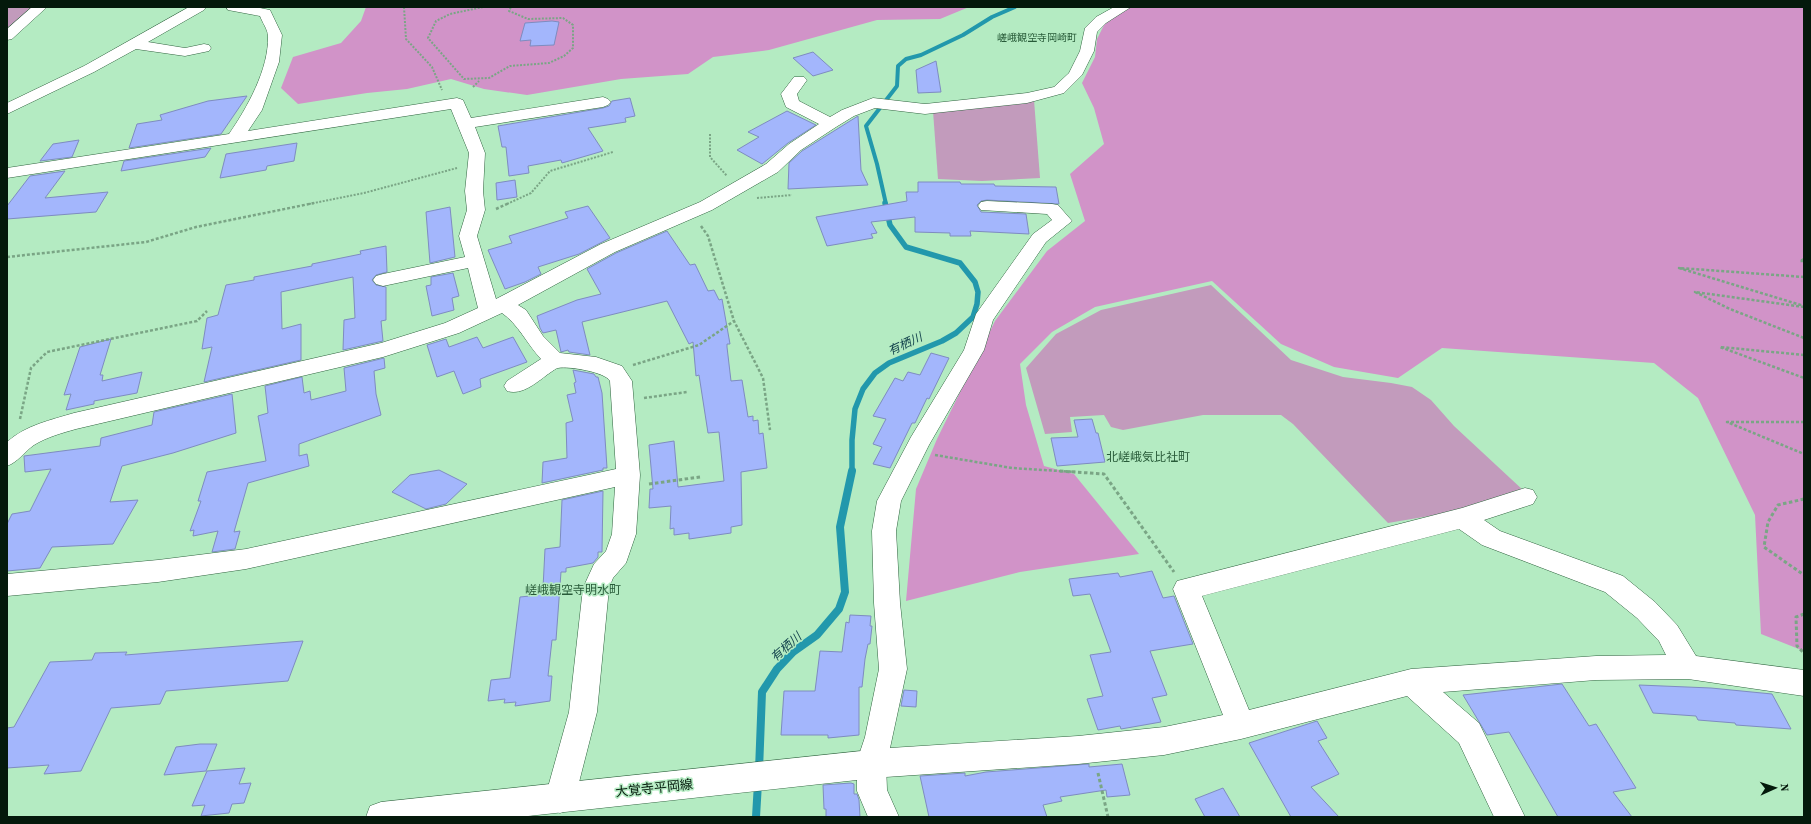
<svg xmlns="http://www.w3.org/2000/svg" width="1811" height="824" viewBox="0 0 1811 824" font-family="'Source Serif 4','Noto Sans JP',serif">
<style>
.green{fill:#c29bbc}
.forest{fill:#d193c8}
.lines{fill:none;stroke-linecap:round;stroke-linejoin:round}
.stream-far2{stroke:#2298ac;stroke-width:4}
.stream-far1{stroke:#2298ac;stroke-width:5.5}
.stream{stroke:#2298ac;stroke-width:8}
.building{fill:#a3b6fc;stroke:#7e8cc0}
.minor-casing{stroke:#316440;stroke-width:1}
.major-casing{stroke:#316440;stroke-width:1}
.path-far2{stroke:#7aa585;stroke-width:2;stroke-dasharray:2 1.5;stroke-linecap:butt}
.path-far1{stroke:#7aa585;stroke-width:2.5;stroke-dasharray:3 2;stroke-linecap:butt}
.path{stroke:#7aa585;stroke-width:3;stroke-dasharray:3.5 2.5;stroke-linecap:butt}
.minor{fill:#fff;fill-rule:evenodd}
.major{fill:#fff;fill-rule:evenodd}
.labels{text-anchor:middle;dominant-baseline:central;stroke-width:3;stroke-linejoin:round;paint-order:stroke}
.far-neighbourhood-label{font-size:10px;fill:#285b39;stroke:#b4ebc2}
.water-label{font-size:12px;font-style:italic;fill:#14444d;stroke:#b4ebc2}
.neighbourhood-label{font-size:12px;fill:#285b39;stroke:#b4ebc2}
.near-street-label{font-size:13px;fill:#04190b;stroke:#b4ebc2}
</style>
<rect width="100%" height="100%" fill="#b4ebc2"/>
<g class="green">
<polygon points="22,7 33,7 7,31 7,8"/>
<polygon points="1034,100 1040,178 982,181 938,179 933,111"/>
<polygon points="1211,285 1291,360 1343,377 1391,383 1412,387 1431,400 1454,426 1524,491 1453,512 1388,523 1293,424 1281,415 1203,415 1123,430 1111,427 1104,415 1070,417 1072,432 1045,434 1026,368 1056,334 1101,310"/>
</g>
<g class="forest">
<polygon points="366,7 969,7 940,19 877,20 769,50 713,57 688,74 621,79 527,95 484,89 451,79 407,89 367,93 298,104 281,88 293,57 341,43 361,21"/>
<polygon points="1141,7 1804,7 1804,651 1761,634 1755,515 1698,398 1654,363 1442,348 1398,378 1334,367 1281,344 1212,281 1095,307 1052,332 1020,364 1026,405 1044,466 1074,474 1139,554 1020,572 906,601 916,489 937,439 995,321 1047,251 1085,221 1070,174 1104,144 1094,108 1082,83 1095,57 1097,39 1104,25 1125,8"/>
</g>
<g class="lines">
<polyline class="stream-far2" points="886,204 877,164 866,126 897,86 898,66 906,59 921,55 963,35 992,17 1015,7"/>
<polyline class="stream-far1" points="852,472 852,440 855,409 863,389 875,373 889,363 942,341 956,333 973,317 977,304 978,292 975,282 960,263 906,247 890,225 885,203"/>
<g class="stream">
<polyline points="759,770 762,692 777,669 793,652 817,635 839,609 845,592 840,527 852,471"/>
<polyline points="756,817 758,783"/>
</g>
</g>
<g class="building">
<polygon points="552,21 559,22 554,45 530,46 531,40 520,41 525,23"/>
<polygon points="813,52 833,70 813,76 793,58"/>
<polygon points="936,61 941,92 918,93 916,70"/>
<polygon points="247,96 221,134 129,148 137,124 162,120 160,115 208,101"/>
<polygon points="630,98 635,116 625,118 626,122 588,128 603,151 562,163 561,160 528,166 529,173 509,176 506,147 502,147 498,126 603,108 609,106 612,101"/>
<polygon points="787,111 816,125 788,143 762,164 737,150 759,137 748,132"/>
<polygon points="858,116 861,170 868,185 788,189 789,163 802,151"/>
<polygon points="79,140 72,157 40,161 53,144"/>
<polygon points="297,143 294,161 267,166 266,170 220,178 226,154"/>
<polygon points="211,148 205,157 121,171 124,161"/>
<polygon points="65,171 45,198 108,192 96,212 7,219 7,206 30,176"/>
<polygon points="515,180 517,197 497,200 496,183"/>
<polygon points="918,182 960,182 961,184 994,184 995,186 1056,187 1059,204 987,200 981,201 977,205 981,212 1026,214 1029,234 970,231 971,236 950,236 950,233 915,232 915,217 871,222 877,233 871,234 873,238 827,246 816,217 907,201 906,192 918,192"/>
<polygon points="588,206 610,238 579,254 538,267 541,274 525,282 505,289 488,250 512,243 509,236 568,218 565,212"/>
<polygon points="450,207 455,257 430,263 426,212"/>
<polygon points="667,231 690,265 695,264 708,291 714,290 719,300 722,299 730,344 727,344 727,347 731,381 742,380 748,417 753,416 753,421 758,420 759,434 763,433 767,468 741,472 742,525 731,527 731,533 689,539 689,533 674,535 674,528 670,529 671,506 649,508 650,489 653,489 649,445 674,441 678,487 724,481 719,432 708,433 699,375 696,376 693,342 689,344 667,301 582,322 590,355 569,352 568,350 561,352 556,330 543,333 540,328 537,316 577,300 601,294 587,269 616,253"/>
<polygon points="386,246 387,272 376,275 372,280 376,285 386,287 386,320 381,321 383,341 343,350 344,320 355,318 353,277 281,292 282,329 301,324 301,360 204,382 212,347 202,349 207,318 218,315 226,285 254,280 254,277 312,266 312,264 361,254 360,251"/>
<polygon points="453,273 459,296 452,298 454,310 432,316 426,286 431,285 431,277"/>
<polygon points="477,337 483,348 513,337 527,362 480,379 481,387 463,394 454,371 437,377 427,345 446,339 449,347"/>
<polygon points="111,339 100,375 103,375 102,381 142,372 137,393 94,401 94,404 66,410 71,394 64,395 80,347"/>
<polygon points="931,353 949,358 929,399 927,398 915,423 912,423 890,468 873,464 882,447 873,444 886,419 873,416 895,378 903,381 908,372 920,375"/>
<polygon points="384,358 385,368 374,371 376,394 381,415 299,444 299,456 307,454 309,466 248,483 234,532 240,531 235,549 212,552 218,531 193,536 194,530 190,531 201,501 198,501 207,472 266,461 258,416 268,413 265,386 302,377 304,393 310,391 311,400 346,391 344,368"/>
<polygon points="573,370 594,374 596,377 598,377 602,393 607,468 603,468 603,470 542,483 543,462 567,458 566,423 573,421 567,395 576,393 574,383 576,382"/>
<polygon points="232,394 236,433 173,453 122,466 110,502 138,500 113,544 52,547 40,568 7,571 7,524 12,514 30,511 51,469 25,472 24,456 100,446 101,438 152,425 154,412"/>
<polygon points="1092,419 1096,433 1098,433 1105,462 1057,466 1051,438 1078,437 1074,420"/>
<polygon points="439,470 467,484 446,504 426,509 392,492 410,475"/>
<polygon points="603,491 602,552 598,552 598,557 593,563 566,568 566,572 561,572 556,640 552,640 548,676 552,676 550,701 515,706 516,702 504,703 505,699 488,701 491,680 510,678 520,597 530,596 530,590 543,588 545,549 560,547 562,500"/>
<polygon points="1152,571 1163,598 1174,596 1193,644 1150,651 1167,695 1152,698 1161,722 1121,729 1120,726 1098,730 1087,699 1103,696 1090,655 1111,652 1090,594 1073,596 1069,579 1118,573 1120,577"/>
<polygon points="850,615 871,616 870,626 872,626 870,644 868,644 865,659 862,687 859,687 859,735 828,738 828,735 781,735 784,691 815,691 820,651 842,652 846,622 849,623"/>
<polygon points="303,641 288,681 166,691 160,704 111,708 81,771 44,774 49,765 7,768 7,728 14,727 50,662 92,660 95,653 127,652 125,655"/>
<polygon points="1562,684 1589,726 1596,724 1636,788 1613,792 1632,817 1558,817 1509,732 1487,735 1463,695"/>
<polygon points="1639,685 1711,688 1772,694 1791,729 1736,725 1735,723 1698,720 1696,716 1653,713"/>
<polygon points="904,690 917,691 916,707 901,706"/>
<polygon points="1317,721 1327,738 1318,741 1339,774 1311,787 1339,817 1291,817 1249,743"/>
<polygon points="200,744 217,744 206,771 164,775 176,747"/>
<polygon points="1089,764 1089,767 1122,764 1130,795 1107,797 1106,790 1060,797 1062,801 1043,805 1047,817 929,817 920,776 965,773 965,776 986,772"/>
<polygon points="245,768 239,784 251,783 244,803 232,804 229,813 201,816 205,805 192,806 207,771"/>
<polygon points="851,783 854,784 854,794 857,794 859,800 860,817 826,817 826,809 824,809 823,785"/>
<polygon points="1223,788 1240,817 1205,817 1195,799"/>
</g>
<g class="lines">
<g class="minor-casing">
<g id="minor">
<polygon points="32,7 47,7 12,39 7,40 7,29"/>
<polygon points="189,7 206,7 204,10 148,42 185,48 204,44 209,45 211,48 209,51 185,56 136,49 94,72 7,114 7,103 84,66"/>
<path d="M226 7H255L270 10 282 35 279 62 262 110 248 131 457 98 463 100 471 118 603 97 608 99 611 102 608 105 603 107 475 127 485 153 483 191 485 210 477 236 496 299 601 244 700 202 766 164 789 144 819 124 786 107 781 94 794 77H804L807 80 797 94 799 101 830 117 842 110 873 98 925 104 1027 93 1054 87 1069 73 1080 51 1085 28 1096 17 1114 7H1131L1106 23 1097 32 1094 51 1082 75 1064 93 1027 103 925 114 875 108 854 116 836 127 801 150 778 172 712 210 615 252 518 305 526 310 543 336 560 353 596 357 622 366 632 381 640 475 636 534 626 563 613 578 609 588 597 712 575 798 571 809 560 813 549 809 545 798 569 712 583 588 594 564 606 551 612 534 615 487 246 569 158 582 7 596V574L158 560 246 549 616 469 610 381C605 372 569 366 558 368 556 368 553 371 551 372 538 381 523 396 507 391L504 386 507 381 541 359C527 344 518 324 502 313L459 333 383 357 76 429C62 433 47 437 34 445 24 452 18 462 7 466V442C26 425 51 420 74 413L381 343 445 323 478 308 468 268 383 286 376 284 373 280 376 276 383 274 465 257 459 236 467 210 465 191 469 153 451 109 7 178V168L229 134C247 108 269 69 268 36 268 30 262 22 260 16L228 10Z"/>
<path d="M987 201 1052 204 1058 205 1072 221 1046 242 993 320 984 350 929 445 901 501 896 531 900 603 907 669 890 748 1078 736 1164 727 1223 715 1173 589 1177 581 1462 508 1525 488 1533 490 1537 497 1533 504 1484 520 1500 531 1623 576 1655 602 1677 625 1696 656 1804 670V696L1688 679 1596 680 1443 692 1479 723 1525 817H1494L1459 743 1407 696 1241 739 1164 755 1078 764 871 778 861 774 856 764 865 737 879 669 874 603 872 531 877 501 911 437 964 350 976 314 1033 234 1052 220 1047 214 981 210 978 206 981 202ZM1459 529 1482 545 1605 592 1637 618 1659 641 1666 655 1596 656 1411 669 1249 710 1202 596Z"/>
</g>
</g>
<g class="major-casing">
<polygon id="major" points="871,750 881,754 886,764 887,790 899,817 868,817 857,791 857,780 519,817 366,817 370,806 381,802"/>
</g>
<g class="path-far2">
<polyline points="404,7 406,39 432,67 442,90"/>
<polyline points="483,7 450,14 436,21 428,38 464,79 489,78 510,66 549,63 564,56 573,48 573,25 563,18 528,19 509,11 511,7"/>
<polyline points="473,87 479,81"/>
<polyline points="710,134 710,157 727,176"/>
<polyline points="757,198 792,195"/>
<polyline points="309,204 364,193 457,168"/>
<polyline points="507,204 531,193 550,171 613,152"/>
</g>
<g class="path-far1">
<polyline points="496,209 509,203"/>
<polyline points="701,226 708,236 734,321 763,378 770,430"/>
<polyline points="7,257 146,242 196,227 314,203"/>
<polyline points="1804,259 1800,261 1804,261"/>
<polyline points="1804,277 1679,268 1804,306"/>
<polyline points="1804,307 1695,292 1730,309 1804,338"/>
<polyline points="1804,355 1720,347 1804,378"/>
<polyline points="633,365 699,345 734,321"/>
<polyline points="644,398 687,392"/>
<polyline points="20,419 31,368 47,352 197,321 207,311"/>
<polyline points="1804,422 1727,422 1804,454"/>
<polyline points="935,455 1012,468 1075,472"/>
</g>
<g class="path">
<polyline points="1060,471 1104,474 1174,572"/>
<polyline points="649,484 700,477"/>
<polyline points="1804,499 1778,505 1768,522 1764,547 1804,575"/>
<polyline points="1804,614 1796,617 1797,646 1804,653"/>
<polyline points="1098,773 1108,817"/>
</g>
<use href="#minor" class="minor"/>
<use href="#major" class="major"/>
</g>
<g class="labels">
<g class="far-neighbourhood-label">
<text x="1037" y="37">嵯峨観空寺岡崎町</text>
</g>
<g class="water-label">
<text transform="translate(905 344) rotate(-25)">有栖川</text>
<text transform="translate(786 647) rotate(-42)">有栖川</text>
</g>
<g class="neighbourhood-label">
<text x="1148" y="457">北嵯峨気比社町</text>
<text x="573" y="590">嵯峨観空寺明水町</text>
</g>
<g class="near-street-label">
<text transform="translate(654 788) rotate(-6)">大覚寺平岡線</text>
</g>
</g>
<rect width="1811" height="824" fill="none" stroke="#04190b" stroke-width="16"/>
<g transform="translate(1775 788) rotate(87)" stroke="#b4ebc2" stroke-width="3" paint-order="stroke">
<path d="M0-3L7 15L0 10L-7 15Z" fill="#04190b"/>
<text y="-6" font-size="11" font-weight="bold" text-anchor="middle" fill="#04190b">N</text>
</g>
</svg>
